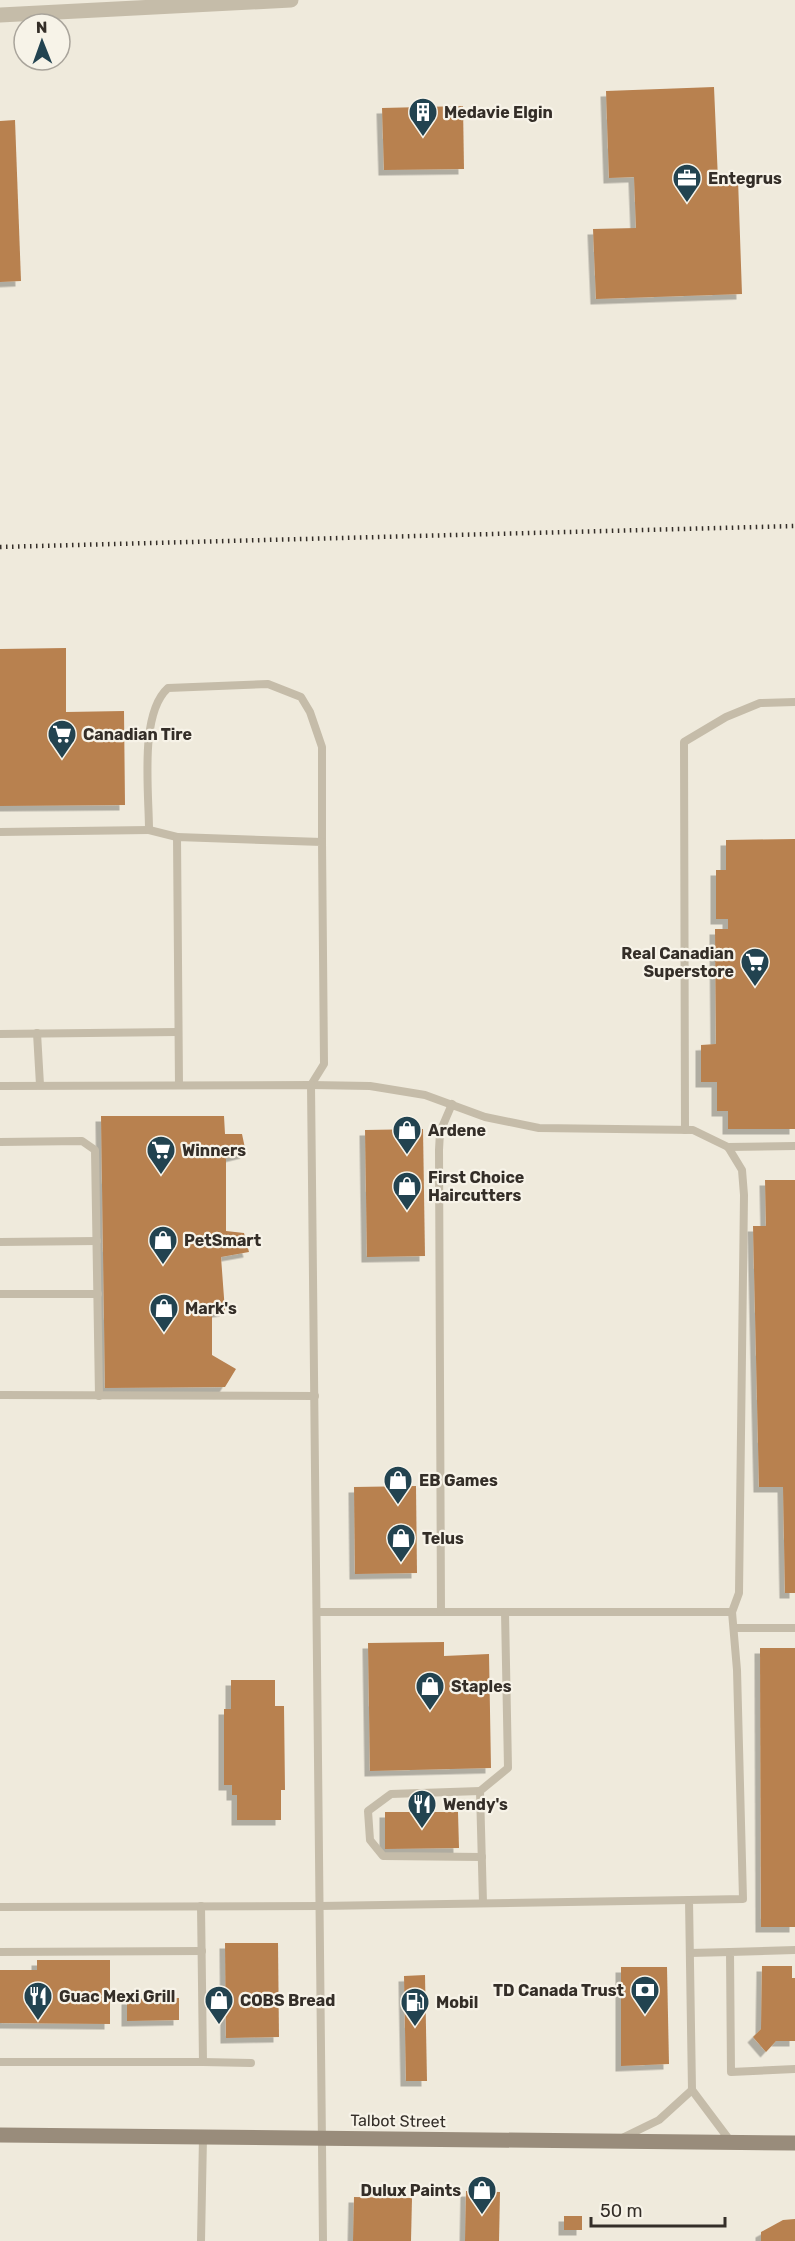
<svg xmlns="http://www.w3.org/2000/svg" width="795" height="2241" viewBox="0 0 795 2241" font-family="Rubik,sans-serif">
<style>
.building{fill:#b88150;filter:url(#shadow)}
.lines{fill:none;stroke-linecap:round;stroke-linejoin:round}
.service{stroke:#c5bca9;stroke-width:8}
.tertiary{stroke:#c5bca9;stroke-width:15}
.secondary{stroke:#998c7b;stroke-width:15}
.rail{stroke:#342e28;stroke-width:4.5;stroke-dasharray:1.5 4.5;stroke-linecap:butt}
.labels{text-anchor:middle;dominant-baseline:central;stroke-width:4.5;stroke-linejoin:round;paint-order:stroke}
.poi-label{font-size:16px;font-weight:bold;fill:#342e28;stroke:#f7f3e8;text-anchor:start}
.street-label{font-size:16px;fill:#342e28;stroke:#f7f3e8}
</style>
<defs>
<filter id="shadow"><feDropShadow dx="-5.5" dy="5.5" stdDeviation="0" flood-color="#0004"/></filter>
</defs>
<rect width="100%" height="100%" fill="#efeadc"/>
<g class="building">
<polygon points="714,87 718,180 738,179 742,294 596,299 593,229 636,228 634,177 609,178 606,91"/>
<polygon points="463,106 464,169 384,170 382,108"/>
<polygon points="15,120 21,281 0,282 0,121"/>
<polygon points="66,648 66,712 124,711 125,805 0,806 0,649"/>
<polygon points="795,839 795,1129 728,1129 728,1111 717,1111 717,1082 701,1082 701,1045 716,1044 715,929 728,929 728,919 716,919 716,870 726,870 726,840"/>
<polygon points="101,1116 224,1116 225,1134 242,1134 246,1153 226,1158 226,1231 244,1233 249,1252 221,1257 225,1311 212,1313 212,1355 236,1369 225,1387 105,1388"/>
<polygon points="423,1129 425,1256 367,1257 365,1130"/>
<polygon points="765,1180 795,1180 795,1593 785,1593 783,1487 759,1487 753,1226 766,1226"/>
<polygon points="416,1486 417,1573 355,1574 354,1487"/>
<polygon points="444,1642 444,1656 489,1654 491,1768 370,1771 368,1643"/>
<polygon points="760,1648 795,1648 795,1927 761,1927"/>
<polygon points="231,1680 275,1680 275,1706 284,1706 285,1790 281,1790 281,1820 237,1820 237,1795 232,1795 232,1785 224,1785 224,1709 231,1709"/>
<polygon points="385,1812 458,1812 459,1848 385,1849"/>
<polygon points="225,1943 278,1943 279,2037 226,2038"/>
<polygon points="37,1960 110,1960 110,2024 0,2023 0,1970 37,1970"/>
<polygon points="762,1966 792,1966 792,1978 795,1978 795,2041 776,2041 766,2052 753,2037 761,2029"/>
<polygon points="621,1967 667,1967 669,2064 621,2066"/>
<polygon points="425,1975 427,2081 406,2081 404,1976"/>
<polygon points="179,1998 179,2020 127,2021 127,1999"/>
<polygon points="466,2191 500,2192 499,2241 465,2241"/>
<polygon points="354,2197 412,2198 411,2241 353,2241"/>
<rect x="564" y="2216" width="18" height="14"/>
<polygon points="795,2219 795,2241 761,2241 761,2232 783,2220"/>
</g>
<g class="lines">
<g class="service">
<polyline points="0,832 149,830"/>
<path d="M177 837 149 830C149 792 139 714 168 688L268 684 301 697 310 712 322 747V842"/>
<polyline points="37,1033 40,1085"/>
<polyline points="0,1034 177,1032"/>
<polyline points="179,1085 177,837 322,842 324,1064 311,1085"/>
<polyline points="311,1085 370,1086 425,1095 485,1117 539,1128 693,1130 728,1147 742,1170 744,1195 739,1593 732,1612"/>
<polyline points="0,1086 311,1085 323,2241"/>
<polyline points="685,1130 684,742 726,717 760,703 795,702"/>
<polyline points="0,1142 82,1141 95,1150 99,1396"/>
<polyline points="728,1147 795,1146"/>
<polyline points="0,1242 97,1241"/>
<polyline points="0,1294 98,1294"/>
<polyline points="0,1395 315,1396"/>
<polyline points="317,1612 732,1612 737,1670 743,1899 689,1900 692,2090 731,2142"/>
<polyline points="441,1612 439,1150 440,1132 452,1104"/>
<polyline points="734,1628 795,1628"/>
<polyline points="480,1791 391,1794 368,1811 370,1840 383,1856 482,1857"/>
<polyline points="483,1903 480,1791 508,1768 505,1612"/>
<polyline points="0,1907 320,1906 689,1900"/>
<polyline points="795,1950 730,1952 731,2072 795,2069"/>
<polyline points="0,1952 202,1951"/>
<polyline points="690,1953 730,1952"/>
<polyline points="0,2062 203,2062 201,1906"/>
<polyline points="203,2062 251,2063"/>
<polyline points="622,2138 659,2120 692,2090"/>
<polyline points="201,2241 203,2137"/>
</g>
<polyline class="tertiary" points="0,15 291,0"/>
<polyline class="secondary" points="0,2135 795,2143"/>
<polyline class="rail" points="0,547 795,526"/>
</g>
<defs>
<g id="building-pin" transform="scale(1.5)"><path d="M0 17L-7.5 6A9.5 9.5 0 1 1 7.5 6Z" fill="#224350" stroke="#f7f3e8"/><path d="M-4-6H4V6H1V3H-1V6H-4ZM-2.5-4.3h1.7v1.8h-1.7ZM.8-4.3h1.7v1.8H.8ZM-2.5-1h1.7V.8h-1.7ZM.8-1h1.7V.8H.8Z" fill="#fff"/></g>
<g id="office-pin" transform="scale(1.5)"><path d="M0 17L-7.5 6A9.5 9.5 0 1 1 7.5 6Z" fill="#224350" stroke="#f7f3e8"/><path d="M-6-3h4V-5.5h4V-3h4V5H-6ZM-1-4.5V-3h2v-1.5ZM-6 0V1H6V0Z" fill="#fff"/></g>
<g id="supermarket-pin" transform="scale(1.5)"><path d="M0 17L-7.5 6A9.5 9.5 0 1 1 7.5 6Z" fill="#224350" stroke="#f7f3e8"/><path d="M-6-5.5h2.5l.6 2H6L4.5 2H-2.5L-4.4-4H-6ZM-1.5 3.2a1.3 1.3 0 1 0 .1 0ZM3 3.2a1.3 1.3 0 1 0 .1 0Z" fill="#fff"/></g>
<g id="shop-pin" transform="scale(1.5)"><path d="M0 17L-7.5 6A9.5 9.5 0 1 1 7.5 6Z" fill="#224350" stroke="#f7f3e8"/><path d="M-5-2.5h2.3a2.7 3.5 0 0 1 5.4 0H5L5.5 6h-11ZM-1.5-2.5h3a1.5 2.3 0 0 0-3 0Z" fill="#fff"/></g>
<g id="restaurant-pin" transform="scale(1.5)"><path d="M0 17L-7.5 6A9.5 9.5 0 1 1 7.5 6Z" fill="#224350" stroke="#f7f3e8"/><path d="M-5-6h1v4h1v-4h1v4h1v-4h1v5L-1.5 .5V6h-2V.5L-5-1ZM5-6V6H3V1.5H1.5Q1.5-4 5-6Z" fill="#fff"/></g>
<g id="bank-pin" transform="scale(1.5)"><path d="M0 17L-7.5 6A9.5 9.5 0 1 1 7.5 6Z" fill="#224350" stroke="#f7f3e8"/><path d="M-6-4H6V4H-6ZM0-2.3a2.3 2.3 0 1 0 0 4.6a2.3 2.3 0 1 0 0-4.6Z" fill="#fff"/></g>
<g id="fuel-pin" transform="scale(1.5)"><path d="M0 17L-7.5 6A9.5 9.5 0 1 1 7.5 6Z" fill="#224350" stroke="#f7f3e8"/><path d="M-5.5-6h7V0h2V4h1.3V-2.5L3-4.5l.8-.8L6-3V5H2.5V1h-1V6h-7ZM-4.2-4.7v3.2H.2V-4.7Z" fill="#fff"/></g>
</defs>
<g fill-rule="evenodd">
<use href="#building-pin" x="423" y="112"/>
<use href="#office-pin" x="687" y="178"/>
<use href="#supermarket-pin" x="62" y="734"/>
<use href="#supermarket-pin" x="755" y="962"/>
<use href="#shop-pin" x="407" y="1130"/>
<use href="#supermarket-pin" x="161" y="1150"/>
<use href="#shop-pin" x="407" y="1186"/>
<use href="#shop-pin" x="163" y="1240"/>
<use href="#shop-pin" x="164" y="1308"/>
<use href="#shop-pin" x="398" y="1480"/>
<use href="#shop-pin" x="401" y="1538"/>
<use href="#shop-pin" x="430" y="1686"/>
<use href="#restaurant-pin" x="422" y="1804"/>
<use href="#bank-pin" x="645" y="1990"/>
<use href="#restaurant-pin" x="38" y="1996"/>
<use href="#shop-pin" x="219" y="2000"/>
<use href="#fuel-pin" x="415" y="2002"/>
<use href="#shop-pin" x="482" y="2190"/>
</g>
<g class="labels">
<g class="poi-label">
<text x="444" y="112">Medavie Elgin</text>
<text x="708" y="178">Entegrus</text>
<text x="83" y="734">Canadian Tire</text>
<text x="734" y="953" text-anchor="end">Real Canadian<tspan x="734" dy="18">Superstore</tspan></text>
<text x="428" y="1130">Ardene</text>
<text x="182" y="1150">Winners</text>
<text x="428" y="1177">First Choice<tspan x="428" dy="18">Haircutters</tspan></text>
<text x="184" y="1240">PetSmart</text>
<text x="185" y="1308">Mark's</text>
<text x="419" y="1480">EB Games</text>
<text x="422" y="1538">Telus</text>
<text x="451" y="1686">Staples</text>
<text x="443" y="1804">Wendy's</text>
<text x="624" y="1990" text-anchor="end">TD Canada Trust</text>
<text x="59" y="1996">Guac Mexi Grill</text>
<text x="240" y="2000">COBS Bread</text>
<text x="436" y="2002">Mobil</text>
<text x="461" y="2190" text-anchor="end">Dulux Paints</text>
</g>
<g class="street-label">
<text transform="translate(398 2121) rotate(1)">Talbot Street</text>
</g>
</g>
<g transform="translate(42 42) rotate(359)"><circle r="28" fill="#f7f3e8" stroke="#a9a49b" stroke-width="1.5"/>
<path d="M0-4.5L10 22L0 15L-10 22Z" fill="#224350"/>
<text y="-9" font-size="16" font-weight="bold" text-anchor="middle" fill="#342e28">N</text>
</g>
<path d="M591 2217v9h134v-9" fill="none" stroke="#342e28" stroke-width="3"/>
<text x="600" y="2217" font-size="18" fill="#342e28" stroke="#f7f3e8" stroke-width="4.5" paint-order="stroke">50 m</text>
</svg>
